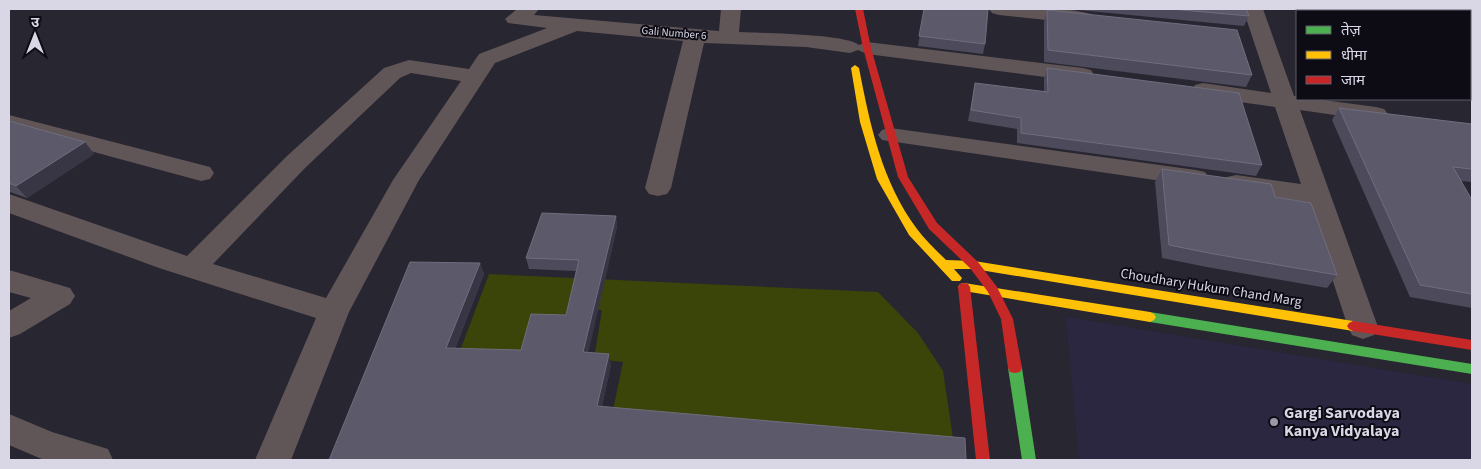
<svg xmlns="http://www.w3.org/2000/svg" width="1481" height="469" viewBox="0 0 1481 469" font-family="'Source Sans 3','Noto Sans Devanagari',sans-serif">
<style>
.built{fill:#2b2740}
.green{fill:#3b4409}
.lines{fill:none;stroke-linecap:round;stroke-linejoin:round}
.street{fill:#605658;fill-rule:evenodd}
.fast{fill:#4caf50;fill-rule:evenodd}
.slow{fill:#ffc107;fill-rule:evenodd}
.jam{fill:#c62828;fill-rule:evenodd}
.wall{fill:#4d4a5b}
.shaded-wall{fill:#383544}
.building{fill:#5c596a;stroke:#6f6d7e}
.poi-dot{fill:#9b99a7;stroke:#0d0c15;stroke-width:2}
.labels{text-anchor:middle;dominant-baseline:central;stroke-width:4;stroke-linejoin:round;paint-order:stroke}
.far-street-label{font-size:11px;fill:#d9d7e6;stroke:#0d0c15}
.street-label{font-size:14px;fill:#d9d7e6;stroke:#0d0c15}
.near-poi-label{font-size:16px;font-weight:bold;fill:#d9d7e6;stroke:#0d0c15;text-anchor:start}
</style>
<rect width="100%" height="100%" fill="#282631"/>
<polygon class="built" points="1066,317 1472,384 1472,460 1079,460"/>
<polygon class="green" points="489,274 878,292 918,333 943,371 953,438 613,410 623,362 594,359 602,310 570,309 566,324 519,359 458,356"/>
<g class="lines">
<g class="street">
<path d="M517 9H539L534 15 719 31 721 9H741L739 32C759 33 847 34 859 45L867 42 1083 68 1091 70 1094 75 1091 80 1083 82 867 54 858 50 850 53 806 47 704 43 671 188 667 194 658 196 649 194 645 188 683 41 577 31 495 63 419 180 349 312 291 460H255L316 318 159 268 9 213V194L187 256 287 156 384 68 409 60 469 69 479 54 547 28 508 23 505 19ZM411 73 461 81 393 180 326 298 213 264 305 168 400 78Z"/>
<path d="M989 9C1022 7 1059 6 1091 14L1094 18 1091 22 1084 24 999 15 992 13Z"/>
<polygon points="1243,9 1263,9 1294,96 1297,96 1297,99 1316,99 1376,107 1384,109 1388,114 1384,119 1376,121 1300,110 1378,327 1374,335 1363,339 1352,335 1348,327 1307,202 1236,191 1227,189 1223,183 1227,177 1236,175 1301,184 1275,107 1203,97 1195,95 1192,90 1195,85 1203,83 1271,93"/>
<polygon points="9,115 210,167 214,173 210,179 201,181 9,129"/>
<polygon points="890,128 1196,170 1205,172 1209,178 1205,184 1196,186 882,140 878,135 882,130"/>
<polygon points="9,270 70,288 75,296 70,304 20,334 9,338 9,311 31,298 9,292"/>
<polygon points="9,414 52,432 108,449 113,460 44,460 9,445"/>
</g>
<g class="fast">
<polygon points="1150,312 1472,364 1472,374 1150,322 1146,320 1144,317 1146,314"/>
<polygon points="1015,363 1020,364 1022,368 1036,460 1022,460 1008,368 1010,364"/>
</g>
<g class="slow">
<path d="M855 65 859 68C870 125 882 182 917 229 925 240 936 250 946 260L974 261 1353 321 1357 323 1359 326 1357 329 1353 331 974 269H954L962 278 960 281H952L909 235 877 179 860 122 851 68Z"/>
<polygon points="964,283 1150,312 1154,314 1156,317 1154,320 1150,322 964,291 960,290 958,287 960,284"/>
</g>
<g class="jam">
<polygon points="855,9 863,9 871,48 908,177 937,223 978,262 997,287 1013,319 1022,368 1020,372 1015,373 1010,372 1008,368 1001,319 988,292 970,268 929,229 898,177 863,48"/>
<polygon points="964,283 968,284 970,287 990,460 976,460 958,287 960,284"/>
<polygon points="1353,321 1472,340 1472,350 1353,331 1349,329 1347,326 1349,323"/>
</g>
</g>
<g class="wall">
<polygon points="924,9 985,44 983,54 918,46"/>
<polygon points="1068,9 1246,9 1249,16 1244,26"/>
<polygon points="1047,10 1252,75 1246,87 1044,62 1044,22"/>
<polygon points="1470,18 1472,19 1472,61 1470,61"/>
<polygon points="1047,68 1262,165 1256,176 1017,143 1017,129 968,121 975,83 1044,92 1044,79"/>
<polygon points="1339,108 1472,124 1472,182 1461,181 1472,200 1472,308 1410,297 1332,120"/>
<polygon points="9,121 85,142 94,154 27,198 10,192 9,193"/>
<polygon points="1162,169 1275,197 1337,275 1327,288 1207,267 1162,258 1155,182"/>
<polygon points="616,216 617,227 588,352 611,365 602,406 329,460 480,263 484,274 455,349 521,350 566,315 576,271 529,269 526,258"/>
</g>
<g class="shaded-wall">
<polygon points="85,142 94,154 27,198 16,186"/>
<polygon points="616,216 617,227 586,363 583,352"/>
<polygon points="480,263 484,274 451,359 446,348"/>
<polygon points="609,354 611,365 600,417 597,406"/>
</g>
<g class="building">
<polygon points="924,9 988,9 985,44 919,36"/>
<polygon points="1171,9 1246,9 1249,16"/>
<polygon points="1364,9 1377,9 1401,11 1365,11"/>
<polygon points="1047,10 1237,30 1252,75 1048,50"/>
<polygon points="1470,18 1472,19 1472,46 1470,46"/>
<polygon points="1047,68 1239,93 1262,165 1021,133 1021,118 971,110 975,83 1048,92"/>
<polygon points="1339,108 1472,124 1472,169 1453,167 1472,200 1472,294 1420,285"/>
<polygon points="9,121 85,142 16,186 9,183"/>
<polygon points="1162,169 1271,184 1275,197 1311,203 1337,275 1214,254 1169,245"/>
<polygon points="542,213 616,216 583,352 609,354 597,406 965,438 966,460 329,460 410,262 480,263 446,348 521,350 531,314 566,315 579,260 526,258"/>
</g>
<circle class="poi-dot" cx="1274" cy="422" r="5"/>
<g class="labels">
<g class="far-street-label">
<text transform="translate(674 33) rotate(5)">Gali Number 6</text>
</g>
<g class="street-label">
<text transform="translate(1211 288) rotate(9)">Choudhary Hukum Chand Marg</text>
</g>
<g class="near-poi-label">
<text x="1284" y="413">Gargi Sarvodaya<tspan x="1284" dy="18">Kanya Vidyalaya</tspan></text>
</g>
</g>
<rect width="1481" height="469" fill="none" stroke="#d9d7e6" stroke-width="20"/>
<rect x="1296" y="10" width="175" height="90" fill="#0d0c15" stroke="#5f5d69"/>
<rect x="1306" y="26" width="25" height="8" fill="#4caf50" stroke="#5f5d69"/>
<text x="1341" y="35" font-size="15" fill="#d9d7e6">तेज़</text>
<rect x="1306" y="51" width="25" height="8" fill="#ffc107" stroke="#5f5d69"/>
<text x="1341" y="60" font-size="15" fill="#d9d7e6">धीमा</text>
<rect x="1306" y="76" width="25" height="8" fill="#c62828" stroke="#5f5d69"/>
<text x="1341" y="85" font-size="15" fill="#d9d7e6">जाम</text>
<g transform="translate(35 35)" stroke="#0d0c15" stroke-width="4" paint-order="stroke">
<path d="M0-4L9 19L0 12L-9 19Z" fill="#d9d7e6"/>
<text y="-8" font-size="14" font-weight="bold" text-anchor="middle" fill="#d9d7e6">उ</text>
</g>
</svg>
